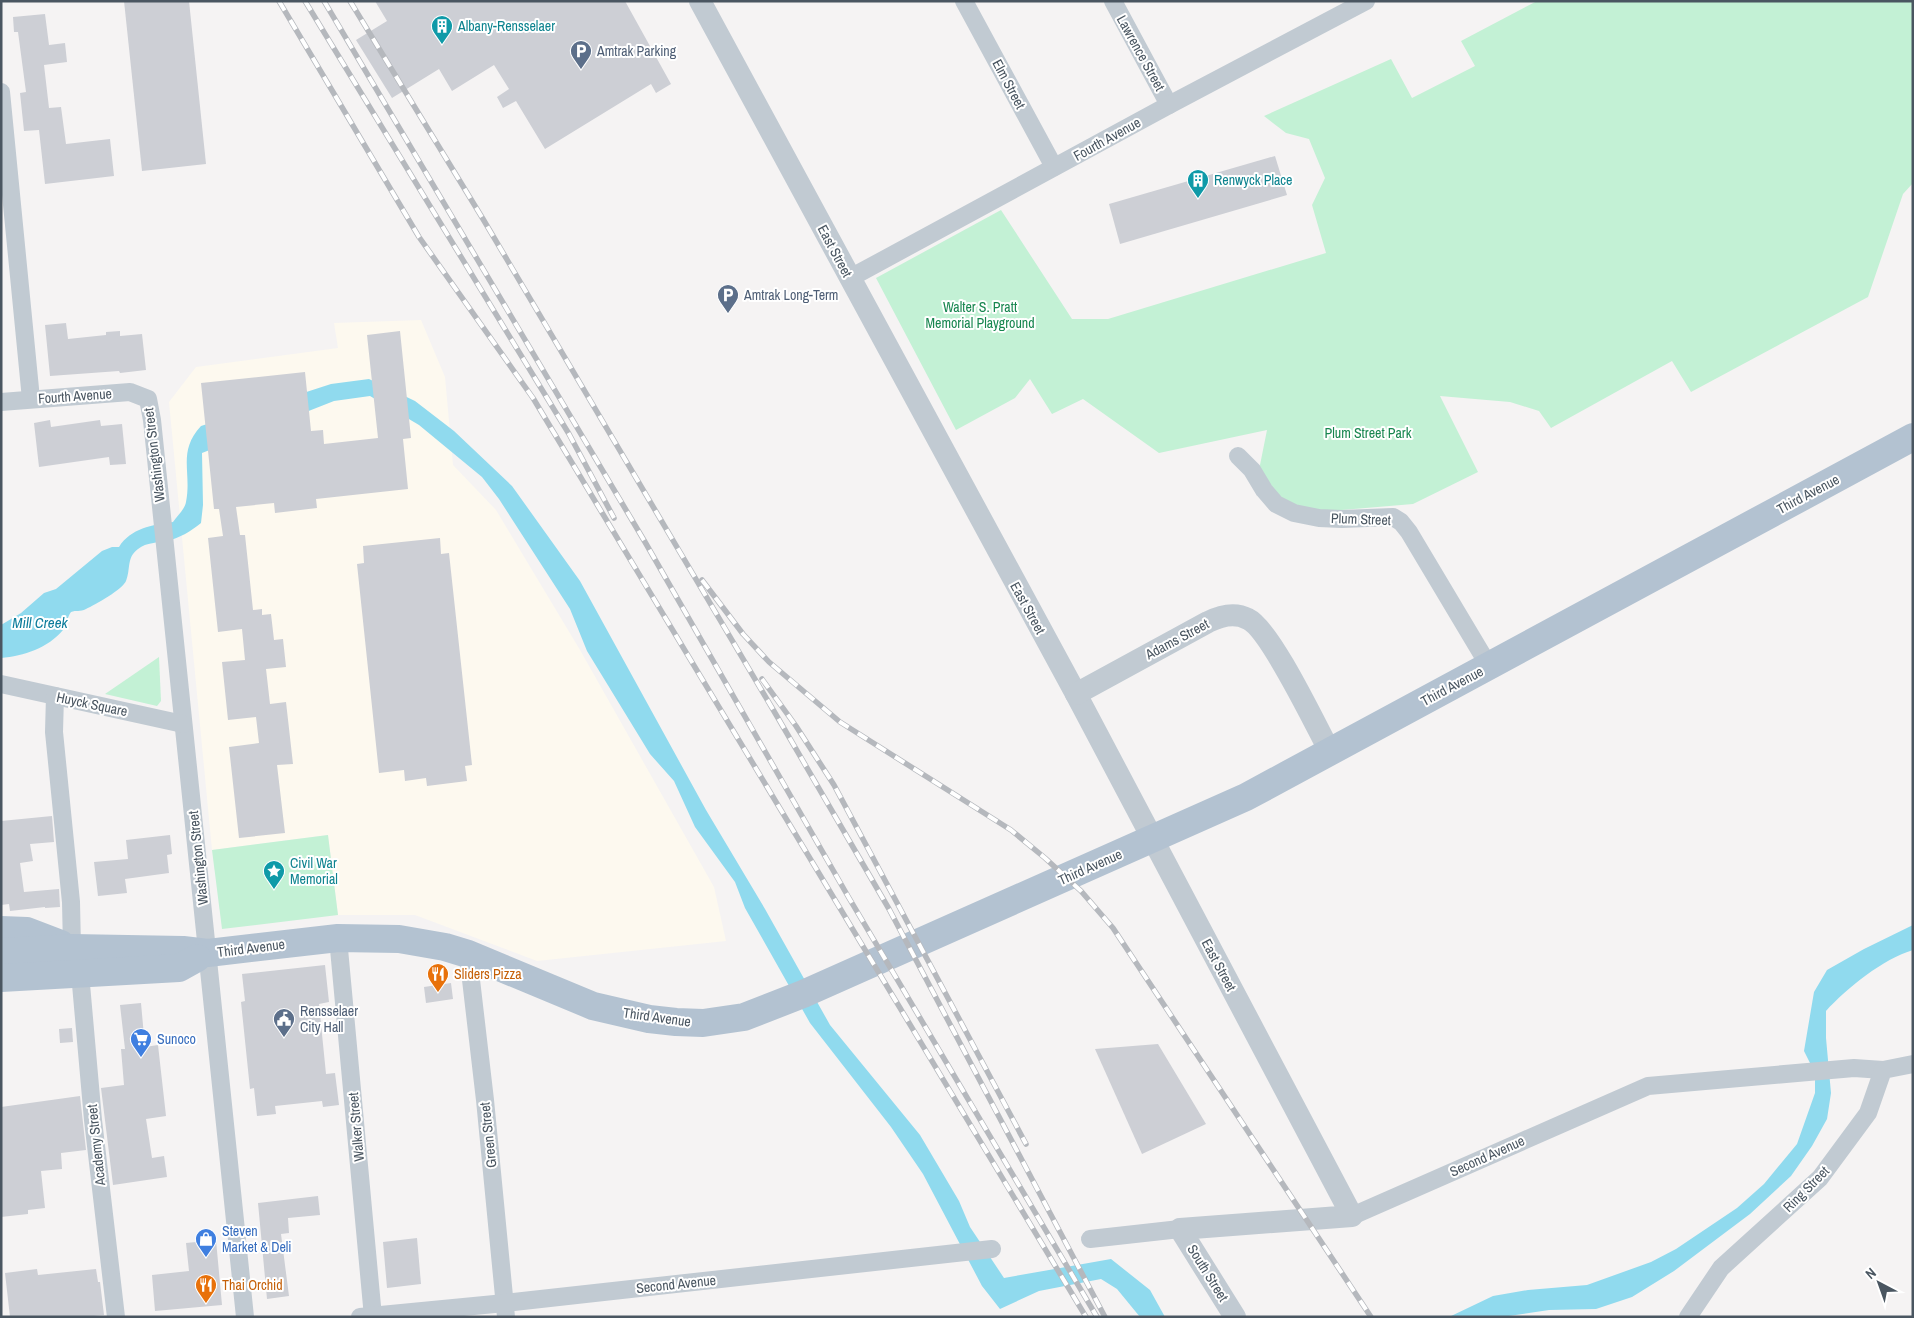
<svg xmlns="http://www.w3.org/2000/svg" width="1914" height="1318" viewBox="0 0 1914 1318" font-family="'Archivo Narrow',sans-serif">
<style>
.commercial{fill:#fdf9ef}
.green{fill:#c3f1d5}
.water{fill:#90daee}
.building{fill:#cdcfd5}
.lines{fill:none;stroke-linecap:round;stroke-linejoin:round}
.minor{stroke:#c1cad2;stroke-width:18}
.tertiary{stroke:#c1cad2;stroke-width:22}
.primary{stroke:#b3c2d1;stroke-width:28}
.rail-casing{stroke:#b5b8bd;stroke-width:5.5}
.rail{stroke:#fff;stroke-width:4;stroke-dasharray:11;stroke-linecap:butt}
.labels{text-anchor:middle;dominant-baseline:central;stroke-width:4;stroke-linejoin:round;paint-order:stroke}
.culture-label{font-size:14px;fill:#0d838f;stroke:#fff;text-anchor:start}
.service-label{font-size:14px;fill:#4e5e75;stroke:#fff;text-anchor:start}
.street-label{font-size:14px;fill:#4a5661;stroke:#fff}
.park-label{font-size:14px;fill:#17864f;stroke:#fff}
.food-label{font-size:14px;fill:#c56008;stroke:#fff;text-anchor:start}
.shop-label{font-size:14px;fill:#366cbe;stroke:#fff;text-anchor:start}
.water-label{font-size:15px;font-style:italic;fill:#0c7c9b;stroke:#fff}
</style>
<rect width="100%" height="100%" fill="#f5f3f3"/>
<polygon class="commercial" points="421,320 445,377 453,465 496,510 580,650 714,887 726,941 537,961 415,915 338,915 328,835 212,850 169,402 196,367 338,348 334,323"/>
<g class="green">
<polygon points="1537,1 1913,1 1913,183 1903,194 1868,297 1691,392 1672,361 1551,428 1539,411 1510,402 1440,396 1478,472 1413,504 1330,511 1305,509 1278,497 1259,470 1267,430 1159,453 1083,399 1052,414 1030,379 1015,398 956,430 876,278 1001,210 1072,319 1108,319 1326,253 1312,205 1325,178 1309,139 1286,133 1264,116 1391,59 1412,98 1475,66 1461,41"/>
<polygon points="159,657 161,701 157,706 105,694"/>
<polygon points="328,835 338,915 222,929 212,850"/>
</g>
<g class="water">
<path d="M369 379 415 401 454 431 512 486 580 581 706 810 765 909 830 1025 920 1135 959 1201 970 1227 1004 1278 1111 1259 1150 1290 1165 1317H1140L1117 1289 1101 1279 1039 1291 1000 1309 982 1286 923 1174 891 1127 810 1023 745 908 735 882 695 827 674 781 650 754 587 651 570 609 499 499 482 477 419 425 370 396 334 401 202 453 203 505 201 523C191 531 180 538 167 541 157 543 147 542 138 549 126 558 131 569 126 581 123 589 95 605 86 609 80 612 76 610 71 612 67 617 67 625 63 630 48 648 24 656 1 658V625L21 613 44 593 56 589 102 551 112 547H119C131 528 152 525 173 522 177 516 185 509 186 502 192 472 177 452 201 426L331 384Z"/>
<path d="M1913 925V950C1883 959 1847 988 1826 1011V1038L1831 1093 1827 1119 1812 1146 1791 1176 1750 1214 1674 1271 1632 1297 1596 1309 1549 1310 1502 1317H1449L1493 1296 1528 1290 1587 1285 1651 1262 1676 1249 1737 1208 1764 1184 1797 1144 1815 1093V1073L1804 1051 1814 992 1827 970 1864 949Z"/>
</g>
<g class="building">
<polygon points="124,1 189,1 206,164 142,171"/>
<polygon points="375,1 625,1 671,84 656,93 651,84 545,149 516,101 503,108 497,97 509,89 494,65 452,91 439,69 392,98 356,40 387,21"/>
<polygon points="45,14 49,45 65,43 67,62 44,65 49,108 61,107 66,144 110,139 114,176 45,184 39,130 24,131 20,93 26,92 18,32 14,32 13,17"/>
<polygon points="1275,156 1287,195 1120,244 1109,204"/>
<polygon points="66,323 68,339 106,335 106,332 120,331 120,336 142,334 146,370 120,373 119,371 50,376 45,325"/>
<polygon points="400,331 411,438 403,439 408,489 316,499 317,508 275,513 274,503 236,507 240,535 245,535 253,610 262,609 262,615 271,614 274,640 283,639 286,667 266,669 270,704 286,702 293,764 277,765 285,833 239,838 229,747 259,743 256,717 228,720 222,662 245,660 242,629 218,632 208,538 223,536 219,509 214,509 201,383 305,372 311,431 323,430 324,444 378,438 367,335"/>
<polygon points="50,420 51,427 100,420 101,426 122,424 126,464 110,465 109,457 39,467 34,423"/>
<polygon points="440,538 441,554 449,553 472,765 465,766 467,781 427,786 426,778 405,781 404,770 379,773 357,564 364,563 363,546"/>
<polygon points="52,816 54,842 30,844 33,861 20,863 24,892 59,889 60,907 45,908 45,907 10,911 9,904 1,905 1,821"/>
<polygon points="170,835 172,854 167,855 169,873 125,879 127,893 98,896 94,862 128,859 126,840"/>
<polygon points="325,965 329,1002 319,1004 326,1074 335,1073 339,1105 323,1107 322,1101 275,1106 276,1114 257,1116 254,1088 250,1089 241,1002 245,1001 242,974"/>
<polygon points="451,983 453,999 426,1003 424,987"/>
<polygon points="141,1003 145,1047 158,1045 166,1116 146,1119 152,1158 164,1156 167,1177 113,1185 101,1088 124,1085 121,1049 125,1049 120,1005"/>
<polygon points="72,1028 73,1042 60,1043 59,1029"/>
<polygon points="1158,1044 1206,1124 1142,1154 1095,1049"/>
<polygon points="80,1096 86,1150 61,1153 62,1169 41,1171 45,1208 28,1210 28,1214 1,1217 1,1107"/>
<polygon points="318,1196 320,1215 288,1218 289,1233 281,1234 289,1296 267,1299 258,1203"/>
<polygon points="417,1238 421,1284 387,1288 383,1242"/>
<polygon points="216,1240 222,1305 155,1311 152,1275 189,1271 186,1243"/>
<polygon points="37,1269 38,1275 96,1269 98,1282 100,1282 104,1315 83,1317 10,1317 5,1273"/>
</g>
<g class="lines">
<g class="minor">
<polyline points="964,1 1054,167"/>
<polyline points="1113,1 1169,105"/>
<polyline points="1,92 31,399"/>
<polyline points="850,278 1169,105 1366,1"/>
<polyline points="1,402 130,392 148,399 152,420 245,1317"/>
<polyline points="1238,456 1252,470 1264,490 1276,504 1294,513 1319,518 1342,519 1393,517 1401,522 1409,532 1489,666"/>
<polyline points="1,684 183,724"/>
<polyline points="55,696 54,732 71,902 72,948"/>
<polyline points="338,938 373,1317"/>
<polyline points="468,954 485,1100 506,1317"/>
<polyline points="80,973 93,1120 116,1317"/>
<polyline points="1352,1216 1648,1086 1831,1070 1854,1068 1883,1070"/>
<polyline points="1090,1239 1180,1229"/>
<polyline points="360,1317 505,1303 992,1249"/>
<polyline points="1688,1317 1721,1268 1820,1178 1868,1113 1883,1070 1913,1064"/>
</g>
<g class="tertiary">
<polyline points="700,1 1076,694 1352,1216 1180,1229 1235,1317"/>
<path d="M1076 694 1208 622C1220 616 1235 612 1248 619 1270 629 1316 726 1330 752"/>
</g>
<g class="primary">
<polyline points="1,930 27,931 61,944"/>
<polyline points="1,952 72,948 183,950 208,953 338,938 399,939 445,947 468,954 593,1006 649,1019 676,1022 703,1023 744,1017 803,994 1246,797 1913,437"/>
<polyline points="1,978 179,968 197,958"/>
</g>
<g class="rail-casing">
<g id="rail">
<polyline points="279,1 419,237 533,398 1086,1317"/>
<polyline points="305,1 569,434 614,518"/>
<polyline points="324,1 645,542 849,898 1097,1317"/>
<polyline points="350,1 483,219 778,718 889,909 1105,1317"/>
<polyline points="702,580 743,634 769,662 840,722 1011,830 1045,858 1081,891 1113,928 1371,1317"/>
<polyline points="762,679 796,726 834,785 1026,1144"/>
</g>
</g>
<use href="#rail" class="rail"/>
</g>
<defs>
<g id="building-pin" transform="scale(1.125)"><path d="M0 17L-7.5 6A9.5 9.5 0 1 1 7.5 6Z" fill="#0f9aa8" stroke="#fff"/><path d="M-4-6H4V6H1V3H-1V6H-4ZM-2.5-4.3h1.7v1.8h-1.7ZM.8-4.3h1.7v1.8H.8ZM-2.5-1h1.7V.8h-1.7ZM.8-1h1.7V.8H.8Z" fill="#fff"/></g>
<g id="parking-pin" transform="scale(1.125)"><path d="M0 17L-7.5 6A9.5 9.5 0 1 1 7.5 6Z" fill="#5c6f8a" stroke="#fff"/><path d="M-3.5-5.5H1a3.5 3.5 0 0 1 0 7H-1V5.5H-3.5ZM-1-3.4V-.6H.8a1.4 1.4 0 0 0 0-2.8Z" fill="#fff"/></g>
<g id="sight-pin" transform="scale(1.125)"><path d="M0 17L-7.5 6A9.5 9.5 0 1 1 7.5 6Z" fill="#0f9aa8" stroke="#fff"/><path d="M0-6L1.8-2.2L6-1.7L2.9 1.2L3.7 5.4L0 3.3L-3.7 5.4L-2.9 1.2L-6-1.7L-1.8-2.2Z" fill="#fff"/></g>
<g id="restaurant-pin" transform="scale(1.125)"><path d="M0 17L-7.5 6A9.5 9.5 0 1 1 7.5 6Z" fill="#e8710a" stroke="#fff"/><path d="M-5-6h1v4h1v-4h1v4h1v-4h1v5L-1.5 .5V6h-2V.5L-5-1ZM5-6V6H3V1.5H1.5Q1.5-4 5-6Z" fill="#fff"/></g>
<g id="civic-pin" transform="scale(1.125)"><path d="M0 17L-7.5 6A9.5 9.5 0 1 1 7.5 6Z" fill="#5c6f8a" stroke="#fff"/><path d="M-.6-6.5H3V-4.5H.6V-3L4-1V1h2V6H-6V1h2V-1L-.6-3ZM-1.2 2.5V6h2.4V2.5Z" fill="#fff"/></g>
<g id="supermarket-pin" transform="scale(1.125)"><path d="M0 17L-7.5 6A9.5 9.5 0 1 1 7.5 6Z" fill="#3f7fe0" stroke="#fff"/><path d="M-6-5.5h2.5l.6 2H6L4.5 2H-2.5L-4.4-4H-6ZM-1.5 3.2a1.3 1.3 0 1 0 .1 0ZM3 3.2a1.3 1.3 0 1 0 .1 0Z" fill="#fff"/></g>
<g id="shop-pin" transform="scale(1.125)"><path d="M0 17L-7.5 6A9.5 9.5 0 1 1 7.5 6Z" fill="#3f7fe0" stroke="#fff"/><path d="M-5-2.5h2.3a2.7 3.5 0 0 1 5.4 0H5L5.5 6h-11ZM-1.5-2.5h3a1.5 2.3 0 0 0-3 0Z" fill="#fff"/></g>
</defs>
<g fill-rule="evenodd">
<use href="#building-pin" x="442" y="26"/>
<use href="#parking-pin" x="581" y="51"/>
<use href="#building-pin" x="1198" y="180"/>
<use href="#parking-pin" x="728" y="295"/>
<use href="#sight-pin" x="274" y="871"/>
<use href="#restaurant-pin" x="438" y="974"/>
<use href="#civic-pin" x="284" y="1019"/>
<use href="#supermarket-pin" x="141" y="1039"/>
<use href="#shop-pin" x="206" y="1239"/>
<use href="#restaurant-pin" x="206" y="1285"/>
</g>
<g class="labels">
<g class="culture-label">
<text x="458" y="26">Albany-Rensselaer</text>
<text x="1214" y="180">Renwyck Place</text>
<text x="290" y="863">Civil War<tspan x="290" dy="16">Memorial</tspan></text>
</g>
<g class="service-label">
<text x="597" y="51">Amtrak Parking</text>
<text x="744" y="295">Amtrak Long-Term</text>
<text x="300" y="1011">Rensselaer<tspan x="300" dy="16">City Hall</tspan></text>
</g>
<g class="street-label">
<text transform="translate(1141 53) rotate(61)">Lawrence Street</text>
<text transform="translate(1009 84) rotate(62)">Elm Street</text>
<text transform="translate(1107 139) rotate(-29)">Fourth Avenue</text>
<text transform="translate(835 251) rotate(62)">East Street</text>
<text transform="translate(75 396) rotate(-4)">Fourth Avenue</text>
<text transform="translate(154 455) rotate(-97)">Washington Street</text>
<text transform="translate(1808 494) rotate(-28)">Third Avenue</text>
<text transform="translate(1361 519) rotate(2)">Plum Street</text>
<text transform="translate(1028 608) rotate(61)">East Street</text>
<text transform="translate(1177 639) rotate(-28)">Adams Street</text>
<text transform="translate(1452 686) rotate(-28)">Third Avenue</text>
<text transform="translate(92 704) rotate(12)">Huyck Square</text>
<text transform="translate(198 858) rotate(-96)">Washington Street</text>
<text transform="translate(1090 867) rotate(-24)">Third Avenue</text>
<text transform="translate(251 948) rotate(-7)">Third Avenue</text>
<text transform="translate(1219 965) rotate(62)">East Street</text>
<text transform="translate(657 1017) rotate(8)">Third Avenue</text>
<text transform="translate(356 1127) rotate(-95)">Walker Street</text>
<text transform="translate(488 1135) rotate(-96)">Green Street</text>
<text transform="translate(96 1145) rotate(-96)">Academy Street</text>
<text transform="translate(1487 1156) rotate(-24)">Second Avenue</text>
<text transform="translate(1806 1189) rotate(-45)">Ring Street</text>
<text transform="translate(1208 1273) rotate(58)">South Street</text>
<text transform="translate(676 1284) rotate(-6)">Second Avenue</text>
</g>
<g class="park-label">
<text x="980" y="307">Walter S. Pratt<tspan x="980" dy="16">Memorial Playground</tspan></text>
<text x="1368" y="433">Plum Street Park</text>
</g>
<g class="food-label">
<text x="454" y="974">Sliders Pizza</text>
<text x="222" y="1285">Thai Orchid</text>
</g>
<g class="shop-label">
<text x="157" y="1039">Sunoco</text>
<text x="222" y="1231">Steven<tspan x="222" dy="16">Market &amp; Deli</tspan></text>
</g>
<g class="water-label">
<text x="40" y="622">Mill Creek</text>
</g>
</g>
<rect width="1914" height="1318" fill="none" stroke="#4a5661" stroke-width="5"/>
<g transform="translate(1879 1283) rotate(319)" stroke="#ffffff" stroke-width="4" paint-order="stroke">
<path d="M0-4L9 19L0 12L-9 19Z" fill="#4a5661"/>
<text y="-8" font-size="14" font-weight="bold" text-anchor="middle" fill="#4a5661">N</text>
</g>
</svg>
